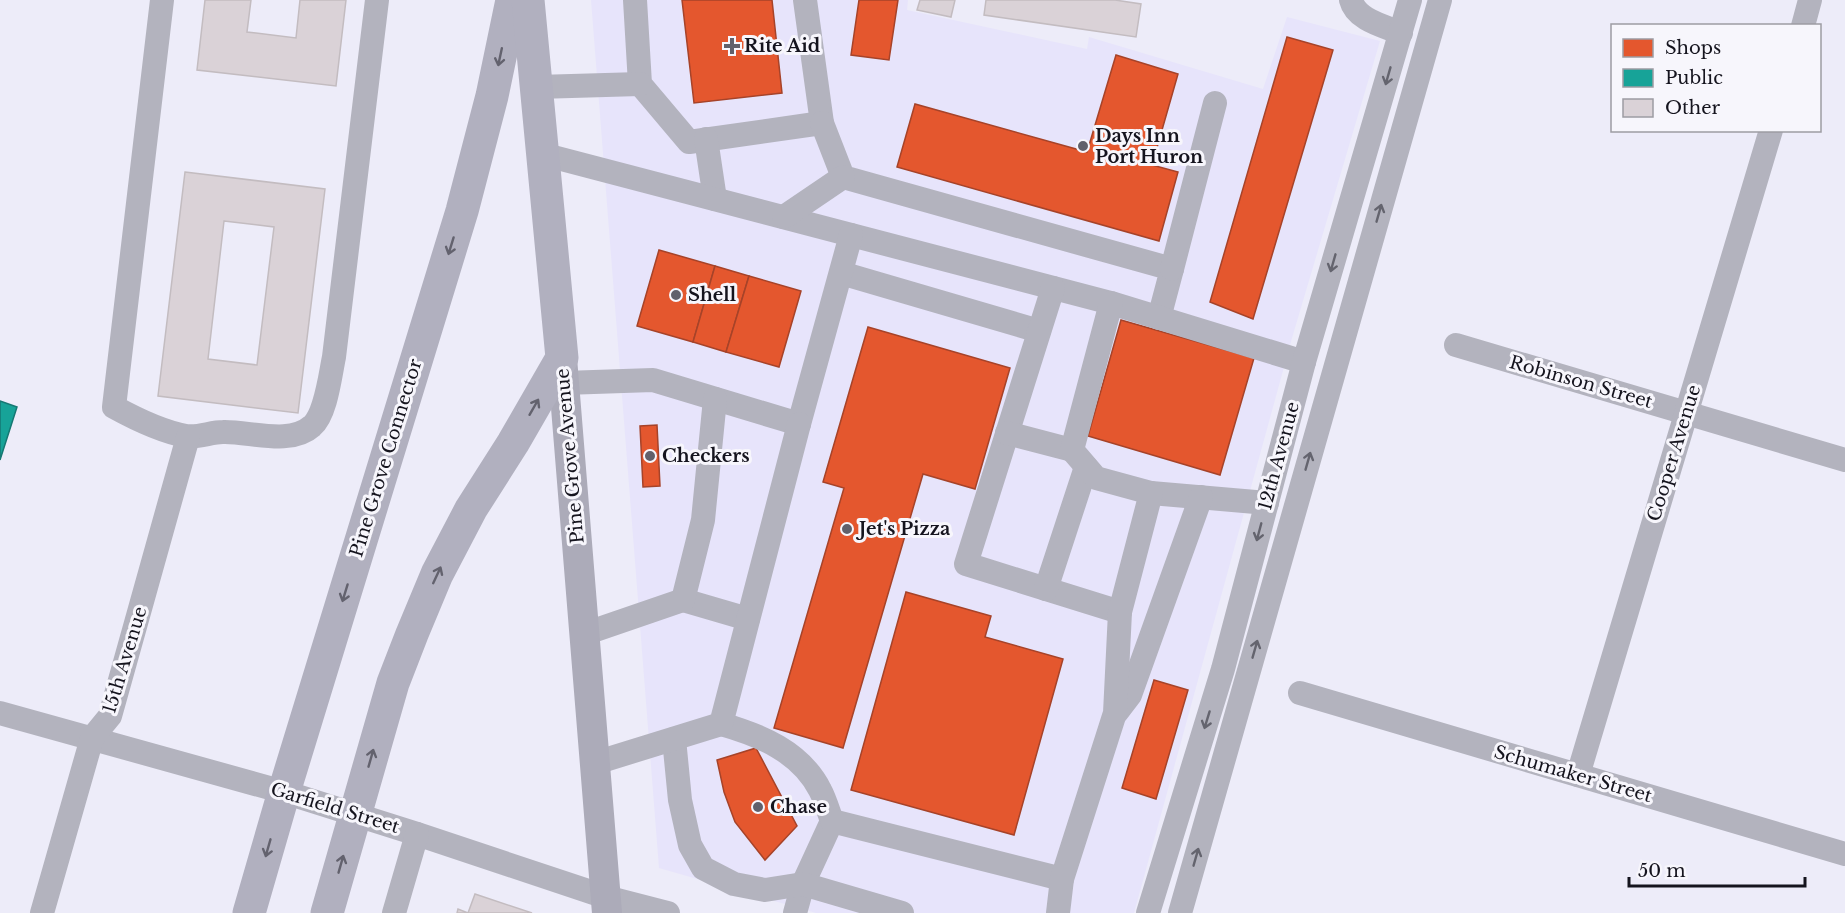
<svg xmlns="http://www.w3.org/2000/svg" width="1845" height="913" viewBox="0 0 1845 913" font-family="'Libre Baskerville',serif">
<style>
.built{fill:#e7e4fb}
.shops{fill:#e4572e;stroke:#a64329;stroke-width:1.5}
.public{fill:#17a398;stroke:#167873;stroke-width:1.5}
.building{fill:#dad2d7;stroke:#c3bcc0;stroke-width:1.5;fill-rule:evenodd}
.lines{fill:none;stroke-linecap:round;stroke-linejoin:round}
.minor{stroke:#b3b3be;stroke-width:24}
.major{stroke:#acabb9;stroke-width:30}
.highway{stroke:#b1b0bf;stroke-width:33}
.oneway{stroke:#63626e}
.oneway2{stroke:#64646e}
.poi-dot{fill:#61606b;stroke:#f7f6fc;stroke-width:2}
.labels{text-anchor:middle;dominant-baseline:central;stroke-width:6;stroke-linejoin:round;paint-order:stroke}
.poi-label{font-size:18px;font-weight:bold;fill:#15141e;stroke:#f7f6fc;text-anchor:start}
.street-label{font-size:18px;fill:#15141e;stroke:#f7f6fc}
</style>
<rect width="100%" height="100%" fill="#edecf9"/>
<polygon class="built" points="591,0 908,0 907,10 1087,49 1089,37 1263,89 1287,17 1380,41 1292,338 1134,913 816,913 659,868"/>
<g class="shops">
<polygon points="682,0 772,0 782,93 694,103"/>
<polygon points="859,0 898,0 889,60 851,55"/>
<polygon points="1287,37 1333,50 1253,319 1210,302"/>
<polygon points="1116,55 1178,74 1152,165 1178,172 1159,241 897,167 915,104 1087,152"/>
<polygon points="659,250 715,266 693,342 637,326"/>
<polygon points="715,266 749,276 726,352 693,342"/>
<polygon points="749,276 801,291 779,367 726,352"/>
<polygon points="1121,320 1254,358 1220,475 1088,436"/>
<polygon points="868,327 1010,368 975,489 923,474 843,748 774,728 844,488 823,482"/>
<polygon points="657,425 660,486 643,487 640,426"/>
<polygon points="906,592 991,616 985,637 1063,659 1014,835 851,790"/>
<polygon points="1154,680 1188,690 1156,799 1122,788"/>
<polygon points="756,748 797,826 765,860 735,822 724,792 717,760"/>
</g>
<polygon class="public" points="0,401 17,407 0,460"/>
<g class="building">
<polygon points="205,0 251,0 247,32 296,38 300,0 346,0 336,86 197,70"/>
<polygon points="920,0 955,0 951,17 917,10"/>
<polygon points="986,0 1115,0 1141,4 1136,37 984,15"/>
<path d="M185 172 325 189 298 413 158 396ZM224 221 274 227 257 365 208 359Z"/>
<polygon points="475,894 532,913 457,913 458,909 468,913"/>
</g>
<g class="lines">
<g class="minor">
<path d="M162 0 114 407C134 418 164 432 186 436 198 438 211 432 223 432 249 431 290 446 312 426 326 414 330 376 334 357L377 0"/>
<polyline points="635,0 640,84 689,142 822,123 805,0"/>
<path d="M1351 0C1356 20 1384 26 1401 33"/>
<polyline points="1803,26 1810,0"/>
<polyline points="537,87 640,84"/>
<polyline points="822,123 843,177 1172,269 1159,318"/>
<polyline points="706,139 715,199"/>
<polyline points="542,154 1111,303 1304,362"/>
<polyline points="784,217 843,177"/>
<polyline points="1172,269 1215,103"/>
<polyline points="841,273 1039,331"/>
<polyline points="1053,288 966,564 1120,612"/>
<polyline points="1456,345 1845,460"/>
<polyline points="564,383 653,380 799,424 851,235"/>
<polyline points="1007,433 1072,450"/>
<polyline points="1151,493 1267,503"/>
<polyline points="1046,589 1086,467"/>
<polyline points="683,600 748,619"/>
<polyline points="584,634 683,600 703,520 715,399"/>
<polyline points="1300,693 1845,854"/>
<polyline points="1117,712 1130,695 1201,497"/>
<polyline points="0,713 284,792 417,834 606,897 668,913"/>
<path d="M721 724C760 735 801 752 820 790 825 799 828 810 832 821L803 884 795 913"/>
<polyline points="674,739 680,800 690,845 703,868 734,884 765,890 803,884 902,913"/>
<polyline points="595,763 721,724 799,424"/>
<polyline points="1578,775 1771,130"/>
<polyline points="832,821 1062,879"/>
<polyline points="42,913 92,738 110,716 188,437"/>
<polyline points="394,913 417,834"/>
<polyline points="1058,913 1062,879 1115,713 1120,612 1151,493 1096,478 1072,450 1111,303"/>
<polyline points="1148,913 1223,669 1304,362 1410,0"/>
<polyline points="1180,913 1440,0"/>
</g>
<polyline class="major" points="562,358 607,913"/>
<g class="highway">
<polyline points="249,913 284,792 462,211 492,96 512,0"/>
<polyline points="327,913 393,683 412,634 437,574 471,509 513,443 562,358 528,0"/>
</g>
</g>
<defs><path id="oneway-shaft" d="M-6 0H5M1.5-3L5.5 0L1.5 3" fill="none" stroke-width="1.6" stroke-linecap="round" stroke-linejoin="round" transform="scale(1.5)"/></defs>
<g class="oneway">
<use href="#oneway-shaft" transform="translate(500 57) rotate(102)"/>
<use href="#oneway-shaft" transform="translate(451 246) rotate(107)"/>
<use href="#oneway-shaft" transform="translate(534 407) rotate(-60)"/>
<use href="#oneway-shaft" transform="translate(437 575) rotate(-65)"/>
<use href="#oneway-shaft" transform="translate(345 593) rotate(107)"/>
<use href="#oneway-shaft" transform="translate(371 758) rotate(-74)"/>
<use href="#oneway-shaft" transform="translate(268 848) rotate(106)"/>
<use href="#oneway-shaft" transform="translate(341 864) rotate(-74)"/>
</g>
<g class="oneway2">
<use href="#oneway-shaft" transform="translate(1388 76) rotate(106)"/>
<use href="#oneway-shaft" transform="translate(1379 213) rotate(-74)"/>
<use href="#oneway-shaft" transform="translate(1333 263) rotate(106)"/>
<use href="#oneway-shaft" transform="translate(1308 461) rotate(-74)"/>
<use href="#oneway-shaft" transform="translate(1259 532) rotate(105)"/>
<use href="#oneway-shaft" transform="translate(1255 649) rotate(-74)"/>
<use href="#oneway-shaft" transform="translate(1207 720) rotate(107)"/>
<use href="#oneway-shaft" transform="translate(1196 857) rotate(-74)"/>
</g>
<g class="poi-dot">
<path d="M729 37h6v6h6v6h-6v6h-6v-6h-6v-6h6z"/>
<circle cx="1083" cy="146" r="6"/>
<circle cx="676" cy="295" r="6"/>
<circle cx="650" cy="456" r="6"/>
<circle cx="847" cy="529" r="6"/>
<circle cx="758" cy="807" r="6"/>
</g>
<g class="labels">
<g class="poi-label">
<text x="744" y="46">Rite Aid</text>
<text x="1095" y="136">Days Inn<tspan x="1095" dy="21">Port Huron</tspan></text>
<text x="688" y="295">Shell</text>
<text x="662" y="456">Checkers</text>
<text x="859" y="529">Jet's Pizza</text>
<text x="770" y="807">Chase</text>
</g>
<g class="street-label">
<text transform="translate(1581 382) rotate(16)">Robinson Street</text>
<text transform="translate(1674 453) rotate(-73)">Cooper Avenue</text>
<text transform="translate(570 456) rotate(-95)">Pine Grove Avenue</text>
<text transform="translate(1279 456) rotate(-75)">12th Avenue</text>
<text transform="translate(386 458) rotate(-73)">Pine Grove Connector</text>
<text transform="translate(125 660) rotate(-73)">15th Avenue</text>
<text transform="translate(1573 774) rotate(16)">Schumaker Street</text>
<text transform="translate(335 808) rotate(17)">Garfield Street</text>
</g>
</g>
<rect x="1611" y="24" width="210" height="108" fill="#f7f6fc" stroke="#9d9ca3" stroke-width="1.5"/>
<rect x="1623" y="39" width="30" height="18" fill="#e4572e" stroke="#9d9ca3" stroke-width="1.5"/>
<text x="1665" y="54" font-size="18" fill="#15141e">Shops</text>
<rect x="1623" y="69" width="30" height="18" fill="#17a398" stroke="#9d9ca3" stroke-width="1.5"/>
<text x="1665" y="84" font-size="18" fill="#15141e">Public</text>
<rect x="1623" y="99" width="30" height="18" fill="#dad2d7" stroke="#9d9ca3" stroke-width="1.5"/>
<text x="1665" y="114" font-size="18" fill="#15141e">Other</text>
<path d="M1629 877v9h176v-9" fill="none" stroke="#15141e" stroke-width="3"/>
<text x="1638" y="877" font-size="18" fill="#15141e" stroke="#f7f6fc" stroke-width="4.5" paint-order="stroke">50 m</text>
</svg>
